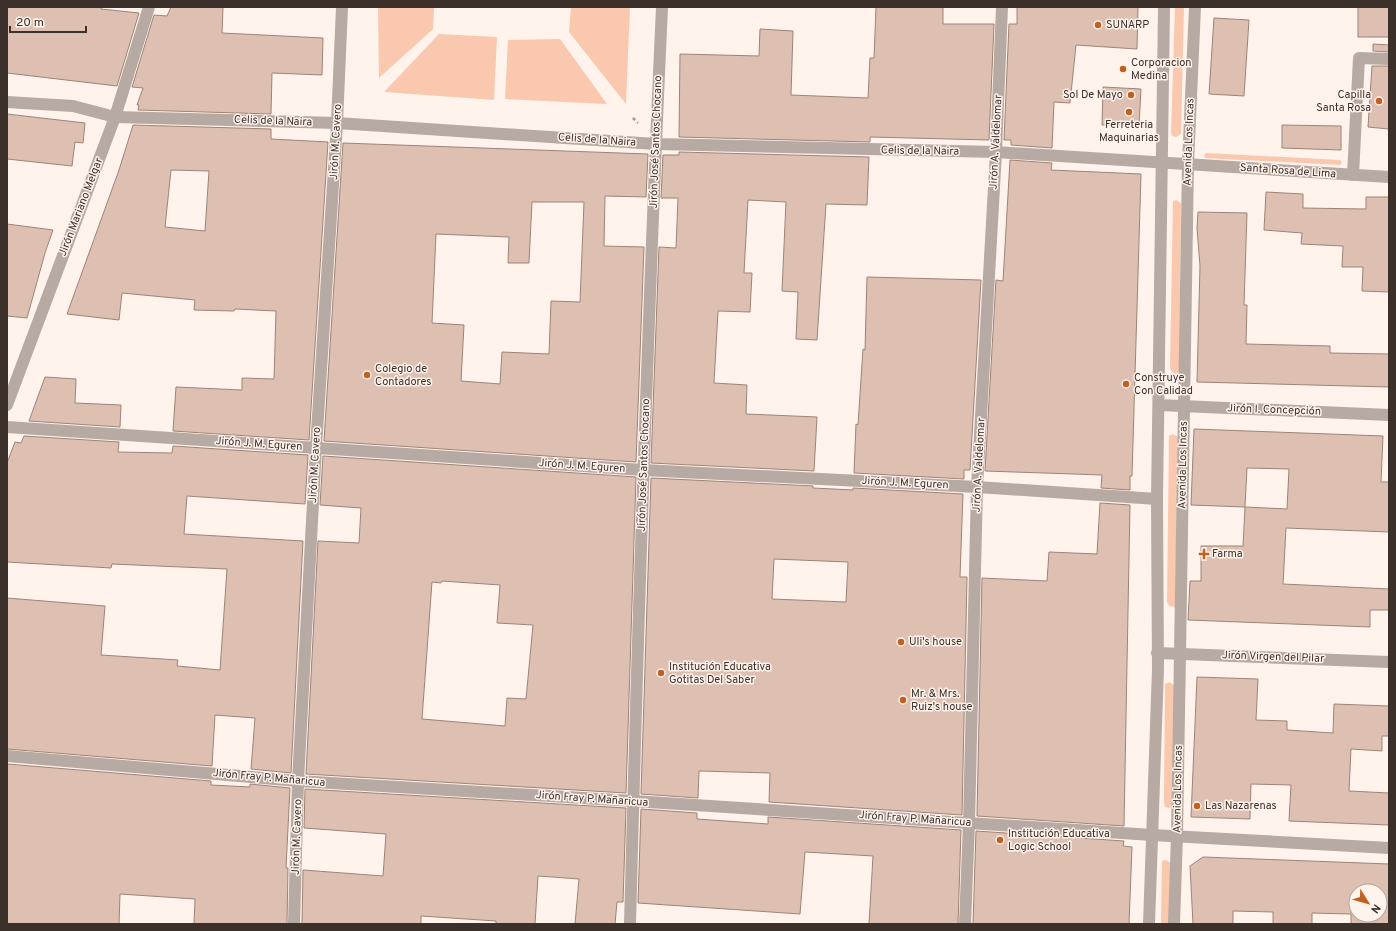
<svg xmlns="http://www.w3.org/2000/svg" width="1396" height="931" viewBox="0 0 1396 931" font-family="Overpass,sans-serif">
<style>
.green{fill:#f9c8af}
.building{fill:#ddc0b2;stroke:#9e8375;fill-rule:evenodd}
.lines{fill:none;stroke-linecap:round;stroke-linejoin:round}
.path{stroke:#a39791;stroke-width:2.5;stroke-dasharray:3 3;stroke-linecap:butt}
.minor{stroke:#b6aaa3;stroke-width:12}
.poi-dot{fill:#c16021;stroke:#fff3ec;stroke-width:1.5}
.labels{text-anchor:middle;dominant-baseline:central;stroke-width:3;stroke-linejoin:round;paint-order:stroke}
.poi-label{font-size:11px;fill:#3b302a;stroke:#fff3ec;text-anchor:start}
.street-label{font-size:11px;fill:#3b302a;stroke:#fff3ec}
</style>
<rect width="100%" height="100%" fill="#fff3ec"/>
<g class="green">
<polygon points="378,7 434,7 433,29 379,78"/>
<polygon points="571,7 630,7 626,104 569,32"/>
<polygon points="1175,7 1184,7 1181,134 1176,137 1172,136 1171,132"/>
<polygon points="439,34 497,37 494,100 384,92"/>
<polygon points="560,39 607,104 505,99 508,40"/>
<polygon points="1206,153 1340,160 1342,162 1340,165 1205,158 1204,155"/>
<polygon points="1176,200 1181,203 1179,372 1176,374 1172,372 1170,368 1173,201"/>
<polygon points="1173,434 1178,437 1175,607 1169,606 1167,602 1169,436"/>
<polygon points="1169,682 1174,685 1173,807 1169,808 1165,807 1164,801 1165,684"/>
<polygon points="1166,860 1171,863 1170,924 1161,924 1162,861"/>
</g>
<g class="building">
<polygon points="7,7 102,7 101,9 139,13 117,86 7,73"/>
<polygon points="171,7 223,7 222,33 323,38 322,75 272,73 271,114 138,110 139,105 137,105 143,88 132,87 154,15 167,16"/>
<polygon points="876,7 943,7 943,24 994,24 989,140 870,137 870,142 679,137 680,54 759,56 760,29 793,31 791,95 868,98 870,58 874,58"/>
<polygon points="1017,7 1138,7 1137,49 1076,45 1070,103 1054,102 1052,148 1011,145 1011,140 1004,140 1009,24 1017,24"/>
<rect x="1358" y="7" width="31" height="30"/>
<polygon points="1214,18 1249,20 1244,96 1209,94"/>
<polygon points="1373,44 1389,45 1389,52 1373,51"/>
<polygon points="1372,66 1389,66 1389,129 1368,127"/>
<polygon points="1103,87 1141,89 1139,126 1102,125"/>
<polygon points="7,114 85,123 83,143 75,142 72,166 7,159"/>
<path d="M133 125 271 129V139L328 142 309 440 173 431 176 387 242 390V378L274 379 276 311 235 309 234 311 194 310 195 300 122 293 119 320 67 314 119 170ZM171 170 209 171 205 231 165 227Z"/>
<polygon points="1282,125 1341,126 1341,150 1282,148"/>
<path d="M343 143 648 154 646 197 605 196 604 246 644 247 636 462 324 441ZM532 202H584L580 302 551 301 549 354 502 352 500 384 461 381 464 325 432 323 436 234 509 237 508 263H529Z"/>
<polygon points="679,152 869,157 867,205 826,204 817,340 796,339 798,292 782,291 786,202 748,200 744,273 752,273 750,312 718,311 714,383 747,385 746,414 817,417 814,471 651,463 659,247 676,248 678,198 661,198 663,155 679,155"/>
<polygon points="1010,160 1052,163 1051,170 1141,174 1132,476 1130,476 1130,490 1101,488 1102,475 985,471 996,280 1003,281"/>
<polygon points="1266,192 1303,194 1303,208 1366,209 1366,197 1389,197 1389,292 1362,291 1363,267 1342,267 1343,246 1301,244 1302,233 1264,230"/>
<polygon points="1198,212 1247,213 1244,305 1247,305 1246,344 1330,346 1330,353 1389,354 1389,387 1197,382 1200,266 1197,228"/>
<polygon points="7,224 53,230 45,253 27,318 7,316"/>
<polygon points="867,277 981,280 970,470 964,470 964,479 854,473 856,424 858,425 863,349 865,350"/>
<polygon points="45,377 76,379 75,403 121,405 120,427 29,421"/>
<path d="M1194 429 1383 436 1381 482H1389V532L1286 528 1283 584 1389 589V610H1370V627L1188 620 1190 581H1201V546H1243L1245 507 1191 505ZM1247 468 1289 469 1287 509 1245 507Z"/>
<polygon points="24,436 119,442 118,452 172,453 173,446 308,455 305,504 187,496 184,534 303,541 291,773 251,769 255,718 215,715 212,766 7,749 7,598 105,606 101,655 178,660 177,666 220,670 227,569 112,564 111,568 7,562 7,463 15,442 21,443"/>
<path d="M323 456 636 477 626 793 306 774 318 541 359 543 361 508 320 505ZM442 581 500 585 497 623 533 625 526 699 507 698 505 726 422 719 432 582 441 583Z"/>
<path d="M651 478 813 486V488L853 490V488L963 494 960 577H967L962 815 769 802 770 773 699 771 698 798 641 794ZM774 559 848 562 846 602 772 599Z"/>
<polygon points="1100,503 1130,505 1124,826 977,816 982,578 1047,581 1049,552 1097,554"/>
<polygon points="1197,677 1258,679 1256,720 1287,721 1287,730 1333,733 1334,704 1389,706 1389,736 1382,736 1382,751 1351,749 1349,791 1389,793 1389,825 1289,821 1291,785 1251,784 1250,819 1191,817"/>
<polygon points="7,764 211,781 211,785 250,787 250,784 290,788 286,868 288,868 287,924 194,924 195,899 120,894 119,924 7,924"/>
<polygon points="305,789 626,808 623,902 617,902 615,924 575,924 579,879 538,876 535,924 496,924 496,921 421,916 421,924 302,924 303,870 383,876 386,834 304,828"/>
<polygon points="641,809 697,813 697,819 768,824 768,817 961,830 958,924 869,924 873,856 805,852 800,914 638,903"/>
<polygon points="976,831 1124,841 1123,846 1132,847 1129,924 973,924"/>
<path d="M1203 857 1389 864V924H1351V914L1312 913V924H1273V912L1233 911V924H1193L1190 866ZM1356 891H1380V915H1356Z"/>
</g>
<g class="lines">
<polyline class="path" points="633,118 638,123"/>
<g class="minor">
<polyline points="7,102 73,106 115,117 337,123 656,144 996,152 1389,177"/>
<polyline points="1353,175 1359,58 1389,59"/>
<polyline points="7,405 115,117 149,7"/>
<polyline points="1159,405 1389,415"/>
<polyline points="7,427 643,470 977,487 1157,499"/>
<polyline points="1157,653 1389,662"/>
<polyline points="7,756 298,781 633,801 1152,835 1389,848"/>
<polyline points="294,924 298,781 316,447 337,123 342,7"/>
<path d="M630 924C638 618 648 312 662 7"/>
<polyline points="965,924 969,823 977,487 996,152 1002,7"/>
<polyline points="1149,924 1158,669 1157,499 1164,7"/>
<polyline points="1174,924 1177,836 1188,164 1195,7"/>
</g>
</g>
<g class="poi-dot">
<circle cx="1098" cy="25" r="4"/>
<circle cx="1123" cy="69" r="4"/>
<circle cx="1131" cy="95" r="4"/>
<circle cx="1379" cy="101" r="4"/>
<circle cx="1129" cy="112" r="4"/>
<circle cx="367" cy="375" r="4"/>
<circle cx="1126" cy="384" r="4"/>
<path d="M1202 548h4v4h4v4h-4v4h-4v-4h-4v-4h4z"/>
<circle cx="901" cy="642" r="4"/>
<circle cx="661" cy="673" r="4"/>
<circle cx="903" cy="700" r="4"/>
<circle cx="1197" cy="806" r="4"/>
<circle cx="1000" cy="840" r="4"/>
</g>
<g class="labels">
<g class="poi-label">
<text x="1106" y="25">SUNARP</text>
<text x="1131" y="63">Corporacion<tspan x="1131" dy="13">Medina</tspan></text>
<text x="1123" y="95" text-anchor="end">Sol De Mayo</text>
<text x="1371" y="95" text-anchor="end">Capilla<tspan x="1371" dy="13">Santa Rosa</tspan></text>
<text x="1129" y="125" text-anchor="middle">Ferreteria<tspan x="1129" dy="13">Maquinarias</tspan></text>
<text x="375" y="369">Colegio de<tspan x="375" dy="13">Contadores</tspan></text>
<text x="1134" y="378">Construye<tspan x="1134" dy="13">Con Calidad</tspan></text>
<text x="1212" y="554">Farma</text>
<text x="909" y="642">Uli's house</text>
<text x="669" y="667">Institución Educativa<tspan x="669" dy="13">Gotitas Del Saber</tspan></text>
<text x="911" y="694">Mr. &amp; Mrs.<tspan x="911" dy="13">Ruiz's house</tspan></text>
<text x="1205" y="806">Las Nazarenas</text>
<text x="1008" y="834">Institución Educativa<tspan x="1008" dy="13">Logic School</tspan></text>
</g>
<g class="street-label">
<text transform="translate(273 121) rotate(2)">Celis de la Naira</text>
<text transform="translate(597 140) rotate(4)">Celis de la Naira</text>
<text transform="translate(336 142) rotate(-87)">Jirón M. Cavero</text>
<text transform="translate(656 142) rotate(-88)">Jirón José Santos Chocano</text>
<text transform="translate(996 142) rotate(-87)">Jirón A. Valdelomar</text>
<text transform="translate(1189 142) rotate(-88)">Avenida Los Incas</text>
<text transform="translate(920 151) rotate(1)">Celis de la Naira</text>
<text transform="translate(1288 171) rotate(4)">Santa Rosa de Lima</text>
<text transform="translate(81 207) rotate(-69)">Jirón Mariano Melgar</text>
<text transform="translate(1274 410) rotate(2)">Jirón I. Concepción</text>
<text transform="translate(259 444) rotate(4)">Jirón J. M. Eguren</text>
<text transform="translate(315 465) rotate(-87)">Jirón M. Cavero</text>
<text transform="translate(644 465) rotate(-88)">Jirón José Santos Chocano</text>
<text transform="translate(979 465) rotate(-87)">Jirón A. Valdelomar</text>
<text transform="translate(1183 465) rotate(-89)">Avenida Los Incas</text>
<text transform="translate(582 466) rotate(4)">Jirón J. M. Eguren</text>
<text transform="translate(905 483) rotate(3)">Jirón J. M. Eguren</text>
<text transform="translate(1273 657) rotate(2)">Jirón Virgen del Pilar</text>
<text transform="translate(269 778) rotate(5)">Jirón Fray P. Mañaricua</text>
<text transform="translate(1178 789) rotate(-89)">Avenida Los Incas</text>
<text transform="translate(592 799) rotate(4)">Jirón Fray P. Mañaricua</text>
<text transform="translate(915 819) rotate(4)">Jirón Fray P. Mañaricua</text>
<text transform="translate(297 837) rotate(-88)">Jirón M. Cavero</text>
</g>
</g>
<rect width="1396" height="931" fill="none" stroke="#3b302a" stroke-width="16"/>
<g transform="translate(1368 903) rotate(127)"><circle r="19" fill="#fff3ec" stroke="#b1a59e"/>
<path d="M0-3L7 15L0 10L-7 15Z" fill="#c16021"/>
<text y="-6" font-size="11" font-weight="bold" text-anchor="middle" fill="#3b302a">N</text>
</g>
<path d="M10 26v6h76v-6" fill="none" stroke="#3b302a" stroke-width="2"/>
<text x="16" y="26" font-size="12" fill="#3b302a" stroke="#fff3ec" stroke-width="3" paint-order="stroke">20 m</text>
</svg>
